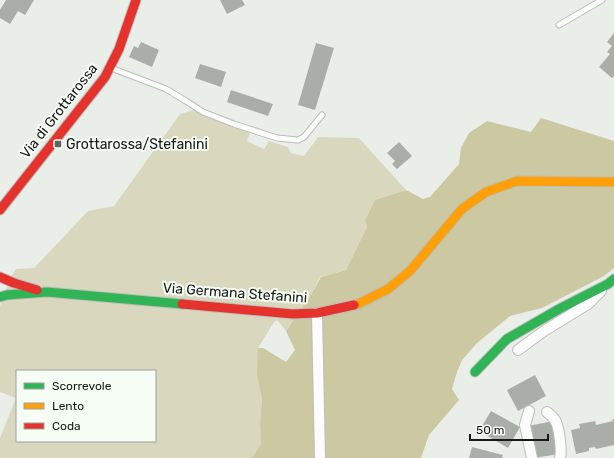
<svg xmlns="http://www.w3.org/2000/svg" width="614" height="458" viewBox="0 0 614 458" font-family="Rubik,sans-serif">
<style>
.green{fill:#d9d8bf;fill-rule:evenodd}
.forest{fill:#cbc8a2}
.building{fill:#abada9}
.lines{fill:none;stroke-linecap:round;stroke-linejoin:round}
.lane-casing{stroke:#bbbeba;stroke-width:7}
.street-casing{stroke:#bbbeba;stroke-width:12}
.fast-casing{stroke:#bbbeba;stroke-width:11}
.slow-casing{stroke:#bbbeba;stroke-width:11}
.jam-casing{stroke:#bbbeba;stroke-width:11}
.lane{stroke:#fcfcfc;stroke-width:5}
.street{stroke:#fcfcfc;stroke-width:10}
.fast{stroke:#30b455;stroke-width:9}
.slow{stroke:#ff9f0a;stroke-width:9}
.jam{stroke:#e5322d;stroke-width:9}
.poi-dot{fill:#606460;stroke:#f6fdf5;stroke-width:1.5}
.labels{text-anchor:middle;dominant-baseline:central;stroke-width:4;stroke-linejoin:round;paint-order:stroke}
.street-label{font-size:14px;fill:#161916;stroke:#f6fdf5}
.poi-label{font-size:14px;fill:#161916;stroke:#f6fdf5;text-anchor:start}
</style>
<rect width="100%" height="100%" fill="#eaeee9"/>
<path class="green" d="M194 110 250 133 247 141 264 149 269 141 288 147 291 153 304 156 318 137 359 138 406 190 375 200 365 220 367 227 346 270 320 277 313 291 286 331 277 320 274 322 258 348 262 397 260 425 261 443 252 458H0V438L16 398 0 392V306L12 275 16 269 34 268 88 211 114 206 180 114ZM17 371H155V441H17Z"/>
<polygon class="forest" points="541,118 614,141 614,268 604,276 542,308 510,316 477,343 462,360 457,372 452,389 459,400 429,435 421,458 252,458 261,443 260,425 262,398 257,374 258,348 263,348 286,362 295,350 286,331 312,293 321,277 346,270 367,227 365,220 375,200 406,190 423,199 430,197 459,164 461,148 469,133 487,121 531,132"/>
<g class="building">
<polygon points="6,0 34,0 25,15 18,11 10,24 0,18 0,10"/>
<polygon points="220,0 242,0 245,5 227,14"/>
<polygon points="614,33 614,76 612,78 599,67 610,54 607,52 612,46 607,42"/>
<polygon points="141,42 159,50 152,67 129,57 134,46 138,48"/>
<polygon points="316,43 334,48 315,110 298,105"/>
<polygon points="200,64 226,72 221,87 195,78"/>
<polygon points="231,90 273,104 268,116 227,102"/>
<polygon points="399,142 412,156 397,169 392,164 395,161 387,153"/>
<polygon points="535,375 546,396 518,411 507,390"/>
<polygon points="491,411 520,427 508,448 479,431"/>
<polygon points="612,419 614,419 614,445 596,449 595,447 589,448 589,451 576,454 571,430 580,428 579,424 595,421 596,425 613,421"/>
<polygon points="553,421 559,454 534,458 528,426"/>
<polygon points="472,447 503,455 502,458 469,458"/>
</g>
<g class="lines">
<g class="lane-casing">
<g id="lane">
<polyline points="559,25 602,0"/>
<polyline points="111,68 166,89 186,101 203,112 234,124 277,138 298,140 304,137 322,115"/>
</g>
</g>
<g class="street-casing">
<g id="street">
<polyline points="317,313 320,458"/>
<polyline points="518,350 544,331 588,304 601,291"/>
<polyline points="529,411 525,425 532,458"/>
<path d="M547 412C550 415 554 417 556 422 559 429 562 450 560 458"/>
</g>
</g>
<g class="fast-casing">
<g id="fast">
<polyline points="0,297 7,295 47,292 182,304"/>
<polyline points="475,372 507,339 559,309 608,284 614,279"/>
</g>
</g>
<g class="slow-casing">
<polyline id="slow" points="354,305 358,304 388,289 410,271 462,209 486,192 517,181 614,182"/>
</g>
<g class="jam-casing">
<g id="jam">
<polyline points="0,210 105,77 119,49 136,0"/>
<polyline points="0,277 14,283 37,290"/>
<polyline points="182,304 293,314 317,313 354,305"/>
</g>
</g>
<use href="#lane" class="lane"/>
<use href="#street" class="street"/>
<use href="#fast" class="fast"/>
<use href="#slow" class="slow"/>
<use href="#jam" class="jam"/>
</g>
<rect class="poi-dot" x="54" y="140" width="8" height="8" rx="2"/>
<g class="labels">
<g class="street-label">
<text transform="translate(59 111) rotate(-52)">Via di Grottarossa</text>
<text transform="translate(235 293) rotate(4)">Via Germana Stefanini</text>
</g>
<g class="poi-label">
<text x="66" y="144">Grottarossa/Stefanini</text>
</g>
</g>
<rect x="16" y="370" width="140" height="72" fill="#f6fdf5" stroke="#9ca29c"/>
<rect x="24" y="383" width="20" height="6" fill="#30b455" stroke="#9ca29c"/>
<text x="52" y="390" font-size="12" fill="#161916">Scorrevole</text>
<rect x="24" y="403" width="20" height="6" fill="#ff9f0a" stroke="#9ca29c"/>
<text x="52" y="410" font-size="12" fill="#161916">Lento</text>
<rect x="24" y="423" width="20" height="6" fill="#e5322d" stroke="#9ca29c"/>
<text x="52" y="430" font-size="12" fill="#161916">Coda</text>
<path d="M470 434v6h78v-6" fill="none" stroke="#161916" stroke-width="2"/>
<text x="476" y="434" font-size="12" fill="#161916" stroke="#f6fdf5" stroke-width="3" paint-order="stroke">50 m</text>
</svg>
